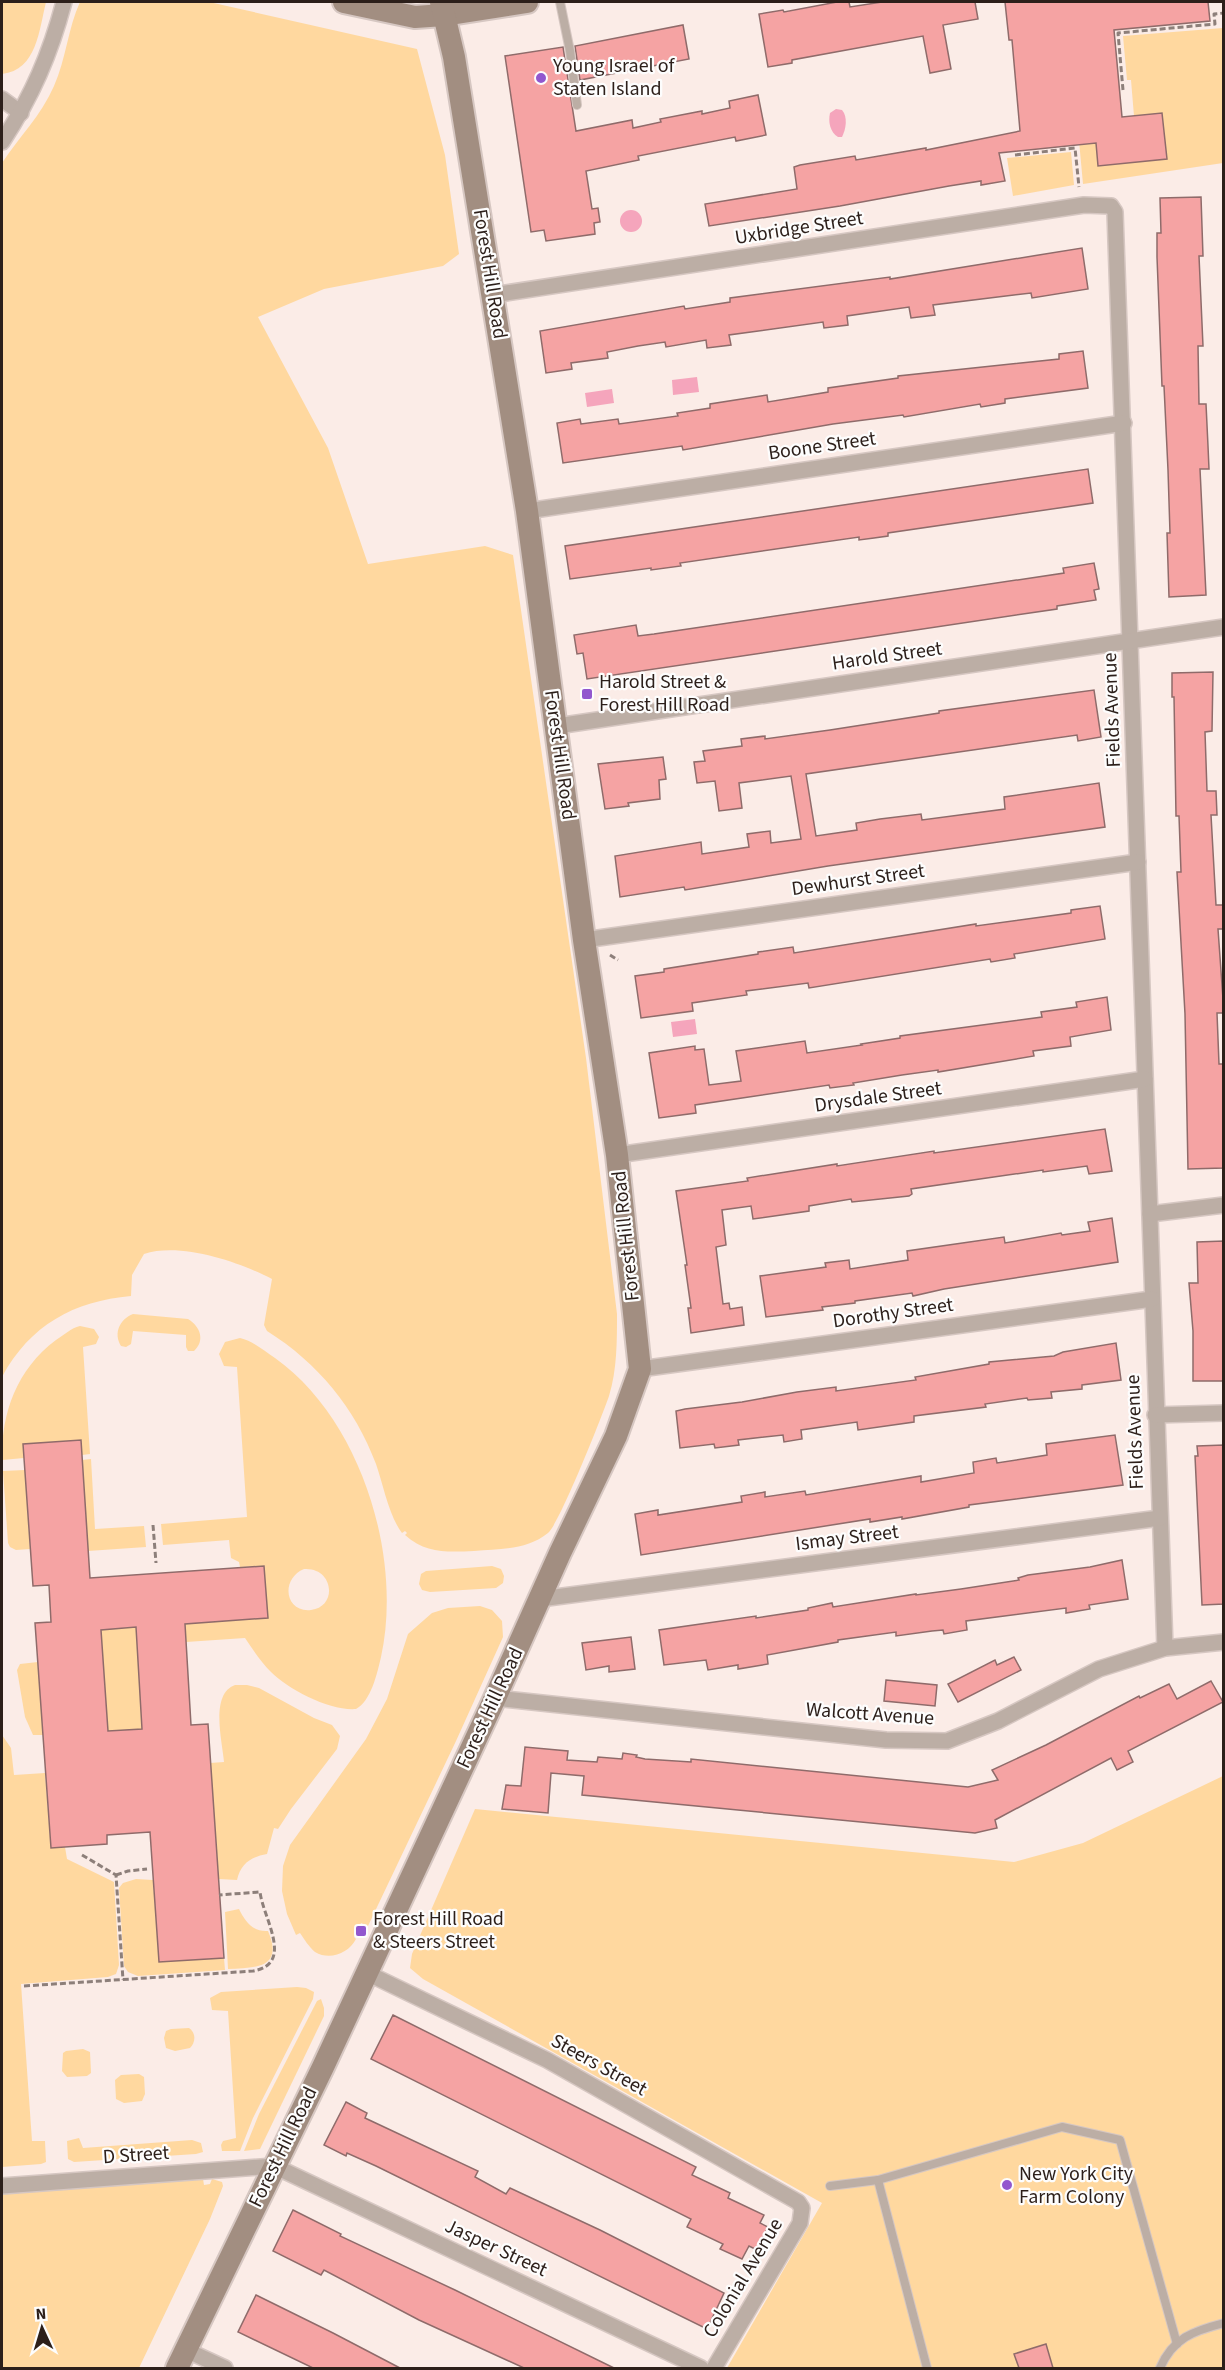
<svg xmlns="http://www.w3.org/2000/svg" width="1225" height="2370" viewBox="0 0 1225 2370" font-family="'Source Sans 3',sans-serif">
<style>
.green{fill:#ffd89f;fill-rule:evenodd}
.water{fill:#f5a5bc}
.building{fill:#f5a3a3;stroke:#8f6b6a;stroke-width:1.5;fill-rule:evenodd}
.lines{fill:none;stroke-linecap:round;stroke-linejoin:round}
.lane-casing{stroke:#d6c7c2;stroke-width:10}
.street-casing{stroke:#d6c7c2;stroke-width:18}
.secondary-casing{stroke:#d6c7c2;stroke-width:26}
.path{stroke:#8d7f7a;stroke-width:3;stroke-dasharray:6 3;stroke-linecap:butt}
.lane{stroke:#bcaea5;stroke-width:8}
.street{stroke:#bcaea5;stroke-width:15}
.secondary{stroke:#a28e81;stroke-width:22}
.poi-dot{fill:#9257ce;stroke:#fdfdfd;stroke-width:2}
.labels{text-anchor:middle;dominant-baseline:central;stroke-width:4.5;stroke-linejoin:round;paint-order:stroke}
.poi-label{font-size:20px;fill:#2c1f1a;stroke:#fdfdfd;text-anchor:start}
.street-label{font-size:20px;fill:#2c1f1a;stroke:#fdfdfd}
</style>
<rect width="100%" height="100%" fill="#fbece7"/>
<g class="green">
<path d="M2 2H46C39 30 37 70 2 74Z"/>
<path d="M80 2H209L417 49 445 155 459 254 443 266 324 289 258 317 328 448 368 564 485 546 513 555 586 1058 617 1314C617 1341 617 1370 609 1396 603 1414 559 1525 548 1533 527 1550 500 1549 474 1551 448 1552 426 1554 405 1535L407 1533 405 1531 402 1533C389 1516 383 1484 376 1464 355 1408 318 1363 267 1331L264 1325 272 1279C239 1262 181 1242 144 1254L132 1275 131 1296C74 1301 30 1325 2 1377V163C19 137 41 116 54 86 66 59 68 28 80 2Z"/>
<polygon points="1223,28 1223,163 1083,184 1077,119 1093,117 1099,166 1166,159 1162,114 1134,116 1131,80 1127,80 1123,36"/>
<polygon points="1071,152 1074,185 1013,196 1007,158"/>
<path d="M133 1314 188 1319C201 1327 205 1341 194 1351H188L186 1347V1335L133 1331 131 1344 126 1347 121 1346C113 1333 120 1319 133 1314Z"/>
<path d="M80 1326 94 1329 99 1337 96 1344 83 1347 90 1454 82 1455 80 1440 23 1444 24 1458 2 1460C1 1413 17 1369 56 1340 64 1335 71 1328 80 1326Z"/>
<path d="M240 1338C253 1341 264 1351 275 1358 361 1419 403 1557 381 1657 377 1674 371 1701 356 1709 330 1711 289 1690 271 1672 261 1662 253 1650 245 1638L186 1642 185 1624 268 1618 264 1566 240 1567 239 1562 231 1558 229 1540 163 1545 161 1524 247 1517 237 1367 224 1366 219 1354 225 1342ZM304 1569C334 1567 338 1607 311 1610 285 1613 280 1579 304 1569Z"/>
<polygon points="91,1459 95,1529 144,1526 146,1547 88,1551 82,1460"/>
<polygon points="25,1470 30,1549 16,1550 10,1547 8,1543 3,1471"/>
<polygon points="492,1566 501,1569 504,1576 503,1583 496,1588 430,1592 422,1590 419,1584 421,1574 426,1571"/>
<path d="M480 1606 492 1610 502 1621 503 1637 456 1741 368 1926 361 1923 354 1937 356 1939C349 1953 330 1961 315 1952 309 1947 304 1939 300 1933L296 1935 287 1914 282 1891 283 1866 290 1845 366 1739 387 1699 408 1634 432 1613 448 1608Z"/>
<polygon points="136,1627 143,1729 108,1731 101,1630"/>
<polygon points="38,1662 43,1735 33,1735 25,1717 17,1670 20,1664"/>
<path d="M235 1685H247L259 1688 314 1718 332 1725 340 1736 337 1749 291 1809 278 1829 274 1828 267 1854C251 1857 241 1863 237 1880L219 1879 210 1763 224 1762C222 1740 210 1694 235 1685Z"/>
<polygon points="2,1735 11,1748 14,1775 45,1773 51,1848 65,1847 67,1859 114,1882 119,1965 116,1974 108,1977 21,1984 32,2141 45,2141 46,2162 41,2164 2,2167"/>
<polygon points="1223,1776 1223,2368 727,2368 822,2203 423,1979 410,1968 412,1954 475,1809 1014,1862 1083,1843"/>
<polygon points="136,1879 153,1880 159,1962 224,1958 225,1970 138,1976 128,1972 124,1966 119,1888 123,1883"/>
<path d="M239 1909C245 1921 252 1932 268 1931 284 1968 256 1968 228 1969L225 1912Z"/>
<polygon points="297,1987 306,1988 314,1992 313,1999 253,2118 240,2151 222,2151 221,2145 223,2141 236,2138 228,2011 212,2010 210,1998 221,1992"/>
<polygon points="321,1999 324,2008 324,2016 260,2149 244,2151 259,2114 317,2001"/>
<path d="M189 2028C196 2033 196 2042 190 2048L175 2051 166 2048 164 2038 166 2031 171 2029Z"/>
<polygon points="83,2049 90,2052 91,2073 87,2076 67,2077 62,2071 63,2053 66,2051"/>
<polygon points="121,2075 139,2074 144,2077 145,2094 142,2101 124,2103 116,2099 115,2080"/>
<polygon points="79,2138 83,2148 192,2140 201,2143 203,2152 196,2154 74,2162 68,2159 67,2141"/>
<polygon points="203,2179 204,2185 210,2184 212,2179 222,2182 223,2186 210,2219 139,2368 2,2368 2,2193"/>
</g>
<g class="water">
<path d="M836 109 842 110C848 117 846 129 842 137H838C830 132 828 122 830 113Z"/>
<circle cx="631" cy="221" r="11"/>
<polygon points="697,377 699,392 673,395 672,380"/>
<polygon points="612,389 614,403 587,407 585,393"/>
<polygon points="695,1019 697,1034 673,1037 671,1022"/>
</g>
<g class="building">
<polygon points="837,2 849,2 850,7 882,2 975,2 978,19 943,25 951,69 930,73 923,36 792,60 792,63 768,67 759,14 783,10 784,12"/>
<polygon points="1005,2 1208,2 1210,21 1114,30 1122,117 1162,113 1167,159 1098,166 1096,143 999,153 1005,181 981,185 981,181 949,186 840,206 709,226 705,204 797,189 794,167 800,165 855,156 856,160 926,148 926,150 1020,131 1012,40 1009,40"/>
<polygon points="683,25 689,59 580,80 575,46"/>
<polygon points="563,47 576,131 632,120 633,128 661,122 660,119 702,111 702,114 730,108 729,101 758,95 766,135 736,141 735,137 638,156 639,160 586,171 592,209 598,208 600,222 594,223 595,234 546,241 544,230 531,232 505,56"/>
<polygon points="1201,197 1203,256 1199,256 1203,346 1198,346 1199,404 1206,404 1208,446 1209,469 1200,469 1206,595 1169,597 1167,533 1170,533 1168,470 1164,386 1162,386 1157,257 1157,233 1161,233 1160,198"/>
<polygon points="1082,248 1088,289 1032,298 1031,293 933,305 935,315 911,318 909,307 847,316 848,325 824,328 823,322 729,335 731,345 707,348 706,340 666,347 665,342 638,346 607,352 608,358 571,363 572,369 546,373 540,331 684,306 685,309 730,302 730,298 890,277 890,279"/>
<polygon points="1083,351 1088,388 1005,399 1005,403 981,407 980,404 904,417 903,415 833,424 683,450 682,446 563,463 557,423 580,419 581,424 618,419 619,424 678,416 677,413 710,408 710,404 767,395 768,402 828,392 828,388 898,378 898,376 1059,359 1059,354"/>
<polygon points="1088,469 1093,503 888,533 888,536 874,538 859,540 859,537 680,563 681,566 651,570 651,568 570,579 565,546"/>
<polygon points="1094,563 1099,589 1094,590 1096,600 1057,606 1057,609 587,679 583,653 577,654 574,635 636,625 638,636 654,634 1064,573 1063,568"/>
<polygon points="1213,672 1212,731 1205,732 1207,791 1216,791 1217,815 1211,815 1216,905 1224,905 1224,929 1218,929 1224,1013 1217,1013 1219,1064 1224,1064 1224,1168 1188,1169 1185,1014 1177,872 1181,872 1179,816 1176,816 1174,697 1172,697 1172,673"/>
<polygon points="1094,690 1101,737 1078,741 1077,735 806,774 816,836 857,830 856,823 880,819 921,814 922,820 1005,809 1004,797 1099,783 1105,827 828,866 685,890 684,887 620,897 615,856 701,842 702,854 749,847 747,834 770,831 771,843 801,839 791,776 739,783 742,808 719,811 715,781 697,783 694,762 705,761 703,751 742,746 741,739 765,736 765,739 830,730 939,713 939,711"/>
<polygon points="663,757 666,779 659,780 660,799 628,803 629,806 605,809 598,764"/>
<polygon points="1100,906 1105,939 1014,954 1015,958 991,962 990,959 809,988 808,983 746,991 747,995 692,1003 693,1011 641,1018 635,976 664,972 664,969 758,954 758,952 793,947 794,953 976,924 976,926 1071,913 1071,910"/>
<polygon points="1107,997 1111,1030 1070,1037 1071,1046 1033,1051 1034,1056 938,1072 938,1070 902,1075 853,1083 854,1085 830,1088 829,1085 695,1105 696,1113 659,1118 649,1053 695,1046 695,1050 704,1049 709,1085 741,1081 736,1051 805,1041 807,1053 862,1045 861,1044 900,1038 900,1036 1042,1017 1041,1012 1077,1007 1076,1002"/>
<polygon points="1105,1129 1112,1171 1089,1174 1087,1166 1043,1172 1043,1170 911,1189 912,1194 909,1196 852,1202 851,1199 809,1206 809,1211 753,1219 751,1206 722,1210 726,1245 716,1247 723,1304 729,1303 730,1309 742,1307 744,1325 691,1333 688,1308 691,1308 685,1265 687,1265 676,1191 748,1181 747,1178 837,1164 837,1166 934,1151 934,1153"/>
<polygon points="1112,1218 1118,1262 944,1289 913,1296 912,1293 855,1301 855,1303 822,1307 823,1310 766,1317 760,1276 826,1267 825,1263 849,1260 850,1269 908,1260 907,1251 1004,1237 1005,1243 1061,1233 1062,1235 1090,1231 1088,1222"/>
<polygon points="1224,1241 1224,1381 1193,1381 1193,1331 1189,1283 1198,1283 1197,1242"/>
<polygon points="1116,1343 1121,1380 1082,1385 1082,1389 1051,1392 1052,1398 1028,1400 1027,1398 985,1404 986,1407 914,1416 914,1422 858,1430 857,1422 801,1430 802,1439 784,1442 783,1435 738,1440 739,1445 715,1448 714,1444 680,1448 676,1411 685,1409 742,1402 797,1392 836,1387 836,1391 916,1380 915,1377 989,1364 989,1362 1054,1356 1063,1352"/>
<polygon points="1115,1435 1123,1485 969,1505 969,1507 902,1519 902,1517 870,1522 870,1519 641,1555 635,1514 658,1510 658,1515 742,1502 741,1496 765,1492 765,1497 805,1491 806,1495 921,1476 921,1482 974,1473 973,1462 996,1458 997,1463 1047,1455 1046,1444"/>
<path d="M81 1440 90 1578 264 1566 268 1618 185 1624 191 1725 208 1724 224 1958 159 1962 150 1832 107 1835V1844L51 1848 35 1623 51 1622 49 1585 33 1586 23 1444ZM136 1627 142 1729 108 1731 101 1630Z"/>
<polygon points="1224,1445 1224,1604 1202,1605 1195,1456 1198,1456 1197,1446"/>
<polygon points="1122,1560 1128,1599 1089,1605 1090,1609 1066,1613 1066,1608 966,1621 967,1630 944,1634 943,1630 932,1631 896,1636 896,1632 838,1640 838,1642 767,1655 768,1664 738,1669 738,1665 708,1670 706,1660 664,1665 659,1630 756,1616 756,1618 808,1610 808,1608 832,1603 833,1607 916,1594 916,1595 961,1589 1019,1580 1018,1578 1028,1575 1090,1567"/>
<polygon points="631,1637 635,1669 609,1672 609,1666 586,1670 582,1643"/>
<polygon points="1014,1657 1021,1670 958,1702 948,1684 995,1660 997,1665"/>
<polygon points="886,1680 937,1685 935,1706 884,1701"/>
<polygon points="1211,1681 1223,1702 1128,1751 1133,1762 1117,1770 1111,1758 995,1820 997,1828 975,1833 582,1795 584,1776 551,1773 548,1813 502,1809 506,1785 521,1786 525,1747 568,1751 567,1760 597,1762 598,1757 622,1759 623,1753 637,1755 636,1757 645,1759 691,1762 691,1759 968,1787 998,1780 992,1770 1046,1745 1139,1696 1140,1698 1169,1684 1177,1699"/>
<polygon points="393,2015 696,2167 692,2175 730,2193 728,2198 764,2215 760,2223 768,2227 757,2250 749,2246 742,2259 720,2249 723,2244 687,2227 691,2219 371,2059"/>
<polygon points="346,2102 367,2113 365,2118 478,2171 475,2177 506,2194 510,2188 600,2230 724,2293 707,2329 376,2166 347,2153 346,2156 324,2145"/>
<polygon points="293,2210 341,2234 340,2236 455,2290 614,2368 524,2368 419,2320 324,2270 321,2275 273,2251"/>
<polygon points="256,2295 333,2333 400,2368 313,2368 238,2332"/>
<polygon points="1046,2344 1053,2368 1019,2368 1014,2354"/>
</g>
<g class="lines">
<g class="lane-casing">
<g id="lane">
<polyline points="560,2 570,51 577,105"/>
<polyline points="878,2180 927,2368"/>
<polyline points="830,2186 878,2180 1062,2127 1120,2140 1177,2344"/>
<path d="M1160 2368C1173 2338 1193 2331 1224 2323"/>
</g>
</g>
<g class="street-casing">
<g id="street">
<polyline points="2,99 21,113"/>
<path d="M2 142C32 96 50 55 64 2"/>
<polyline points="493,295 1084,205 1111,206 1115,212 1165,1648"/>
<polyline points="527,511 1124,423"/>
<polyline points="557,726 1224,627"/>
<polyline points="584,940 1138,862"/>
<polyline points="617,1155 1145,1079"/>
<polyline points="1150,1214 1224,1205"/>
<polyline points="640,1369 1152,1299"/>
<polyline points="1155,1415 1224,1413"/>
<polyline points="540,1599 1160,1518"/>
<polyline points="495,1698 886,1740 947,1741 998,1721 1099,1669 1165,1648 1224,1642"/>
<polyline points="367,1973 547,2060 798,2202 802,2208 800,2223 714,2368"/>
<polyline points="2,2186 274,2166 701,2368"/>
<polyline points="186,2350 225,2368"/>
</g>
</g>
<g class="secondary-casing">
<g id="secondary">
<polyline points="344,2 415,17 444,15 527,2"/>
<polyline points="177,2368 323,2067 495,1698 560,1553 616,1436 640,1369 617,1155 584,940 527,511 454,57 441,2"/>
</g>
</g>
<g class="path">
<polyline points="1123,90 1118,33 1215,24 1214,14 1224,13"/>
<polyline points="1015,155 1075,148 1079,187"/>
<polyline points="610,955 618,960"/>
<polyline points="153,1525 156,1563"/>
<polyline points="82,1855 116,1875 123,1980"/>
<polyline points="116,1875 128,1871 147,1869"/>
<path d="M24 1986 253 1971C295 1964 263 1918 260 1892L219 1895"/>
</g>
<use href="#lane" class="lane"/>
<use href="#street" class="street"/>
<use href="#secondary" class="secondary"/>
</g>
<g class="poi-dot">
<circle cx="541" cy="78" r="6"/>
<rect x="581" y="688" width="12" height="12" rx="3"/>
<rect x="355" y="1925" width="12" height="12" rx="3"/>
<circle cx="1007" cy="2185" r="6"/>
</g>
<g class="labels">
<g class="poi-label">
<text x="553" y="66">Young Israel of<tspan x="553" dy="23">Staten Island</tspan></text>
<text x="599" y="682">Harold Street &amp;<tspan x="599" dy="23">Forest Hill Road</tspan></text>
<text x="373" y="1919">Forest Hill Road<tspan x="373" dy="23">&amp; Steers Street</tspan></text>
<text x="1019" y="2174">New York City<tspan x="1019" dy="23">Farm Colony</tspan></text>
</g>
<g class="street-label">
<text transform="translate(799 228) rotate(-9)">Uxbridge Street</text>
<text transform="translate(490 274) rotate(81)">Forest Hill Road</text>
<text transform="translate(822 446) rotate(-8)">Boone Street</text>
<text transform="translate(887 656) rotate(-8)">Harold Street</text>
<text transform="translate(1112 710) rotate(-92)">Fields Avenue</text>
<text transform="translate(560 755) rotate(82)">Forest Hill Road</text>
<text transform="translate(858 880) rotate(-8)">Dewhurst Street</text>
<text transform="translate(878 1097) rotate(-8)">Drysdale Street</text>
<text transform="translate(626 1236) rotate(-96)">Forest Hill Road</text>
<text transform="translate(893 1313) rotate(-8)">Dorothy Street</text>
<text transform="translate(1135 1432) rotate(-92)">Fields Avenue</text>
<text transform="translate(847 1538) rotate(-7)">Ismay Street</text>
<text transform="translate(490 1708) rotate(-65)">Forest Hill Road</text>
<text transform="translate(870 1714) rotate(4)">Walcott Avenue</text>
<text transform="translate(599 2065) rotate(29)">Steers Street</text>
<text transform="translate(283 2147) rotate(-64)">Forest Hill Road</text>
<text transform="translate(136 2155) rotate(-4)">D Street</text>
<text transform="translate(496 2248) rotate(25)">Jasper Street</text>
<text transform="translate(743 2278) rotate(-59)">Colonial Avenue</text>
</g>
</g>
<rect width="1225" height="2370" fill="none" stroke="#2c1f1a" stroke-width="6"/>
<g transform="translate(42 2328) rotate(356)" stroke="#fdfdfd" stroke-width="4.5" paint-order="stroke">
<path d="M0-4.5L10 22L0 15L-10 22Z" fill="#2c1f1a"/>
<text y="-9" font-size="16" font-weight="bold" text-anchor="middle" fill="#2c1f1a">N</text>
</g>
</svg>
